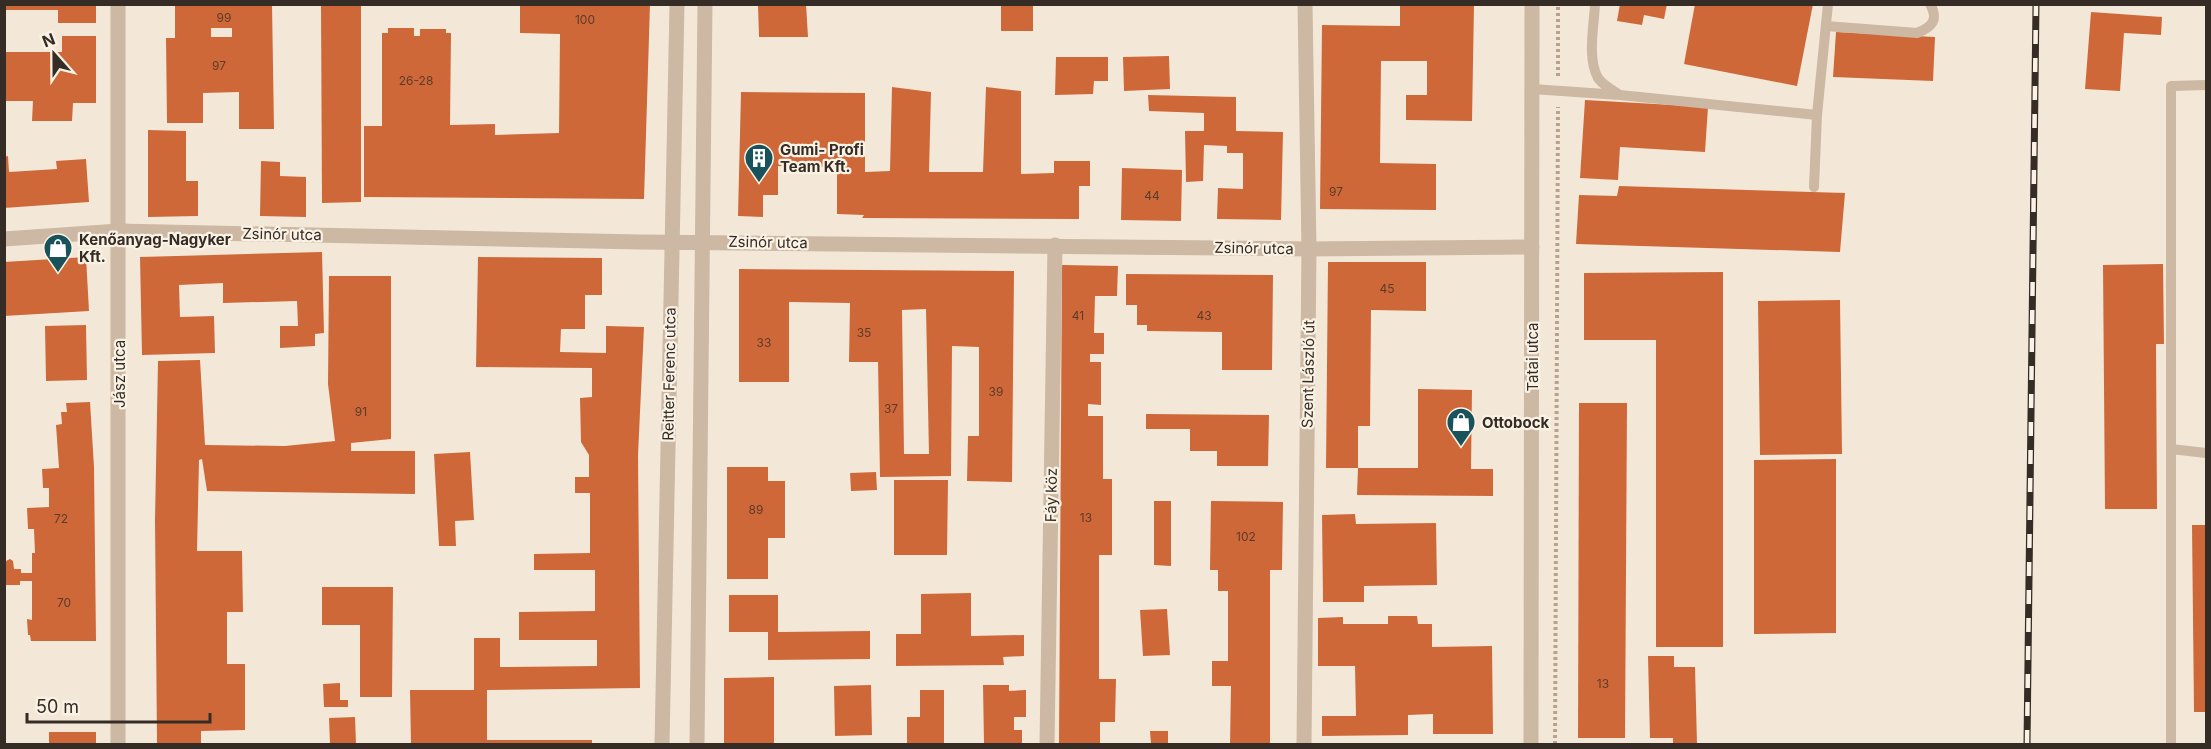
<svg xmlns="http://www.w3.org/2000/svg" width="2211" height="749" viewBox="0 0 2211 749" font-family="Inter,sans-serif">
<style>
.building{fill:#cf6839;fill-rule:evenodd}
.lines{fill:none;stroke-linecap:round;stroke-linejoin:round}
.path{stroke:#b8a28d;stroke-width:4;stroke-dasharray:3 3;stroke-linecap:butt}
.service{stroke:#ccb8a3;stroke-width:10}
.minor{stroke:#ccb8a3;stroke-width:15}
.tertiary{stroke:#ccb8a3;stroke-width:15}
.rail-casing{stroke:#362c26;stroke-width:7}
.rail{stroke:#faf2e4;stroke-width:4.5;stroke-dasharray:14;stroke-linecap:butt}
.labels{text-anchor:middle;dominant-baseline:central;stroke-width:4.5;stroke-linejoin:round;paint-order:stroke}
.number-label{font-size:12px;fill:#5c3b2b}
.poi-label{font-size:15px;font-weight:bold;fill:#362c26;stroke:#faf2e4;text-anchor:start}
.street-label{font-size:15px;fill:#362c26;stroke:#faf2e4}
</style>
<rect width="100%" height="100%" fill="#f3e8d8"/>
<g class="building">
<polygon points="4,4 96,4 96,23 58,23 58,10 4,10"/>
<path d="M175 4H272L274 129H239V92L203 93V123H167L166 38H175ZM211 28H232V37H211Z"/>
<polygon points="321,4 361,4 361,202 322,203"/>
<polygon points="520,4 650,4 644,199 364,197 364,126 382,126 382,33 388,33 388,28 414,28 414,36 420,36 420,29 446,29 446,33 451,33 450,125 495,124 495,135 559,133 560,34 520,33"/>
<polygon points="758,4 806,4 808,37 759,37"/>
<rect x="1001" y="4" width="32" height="27"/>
<polygon points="1400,4 1474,4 1472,121 1406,120 1406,95 1427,95 1427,61 1381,61 1380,163 1436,164 1436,210 1320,209 1322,25 1400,26"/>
<polygon points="1620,4 1667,4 1664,19 1644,15 1642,25 1617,21"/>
<polygon points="1695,4 1813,4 1797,86 1684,64"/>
<polygon points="2091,12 2162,17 2161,35 2124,33 2120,91 2085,89"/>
<polygon points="1836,32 1935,37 1933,81 1833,77"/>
<polygon points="62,36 96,36 96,103 73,103 72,121 32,121 33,101 4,101 4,52 62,52"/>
<polygon points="1169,56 1170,89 1124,91 1123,57"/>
<polygon points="1056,57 1108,57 1108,81 1094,81 1093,94 1055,95"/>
<polygon points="892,87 931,92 929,172 983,172 986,87 1021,91 1021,174 1054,173 1054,161 1090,161 1090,186 1079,186 1079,219 862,218 864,215 837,214 837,167 778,166 778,195 763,195 763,217 738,216 741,92 865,93 865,172 890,171"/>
<polygon points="1148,95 1236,97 1236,131 1283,132 1281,220 1217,219 1218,188 1243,189 1243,153 1227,153 1227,146 1204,145 1203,181 1186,182 1185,131 1204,131 1204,113 1149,111"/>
<polygon points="1585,100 1708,107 1705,152 1620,147 1618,180 1580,178"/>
<polygon points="148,130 186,131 186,181 198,181 198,216 148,217"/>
<polygon points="8,156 9,172 57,169 56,161 86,159 89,202 4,208 4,157"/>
<polygon points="261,161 280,162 280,176 306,177 306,217 260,216"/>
<polygon points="1122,168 1182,170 1181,221 1121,220"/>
<polygon points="1619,186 1845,193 1840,252 1576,244 1579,195 1617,196"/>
<polygon points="322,252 324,333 315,334 315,346 280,348 280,326 298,326 297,301 223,303 223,283 179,285 180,317 214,316 215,353 142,355 140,257"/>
<polygon points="86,257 89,311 4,316 4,262"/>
<polygon points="478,257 602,258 602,295 585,295 585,329 561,329 560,352 606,353 606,326 644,327 638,455 640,688 487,690 487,740 592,740 592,744 411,744 410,690 474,690 474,638 500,638 500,667 597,666 597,640 519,640 519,612 595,611 595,570 534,570 534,554 590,553 590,493 575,493 575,477 589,477 589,455 581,442 580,398 592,397 592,368 476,367"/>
<polygon points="1328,262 1426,262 1426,311 1371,310 1370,426 1358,426 1358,468 1326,468"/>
<polygon points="2163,264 2164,344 2156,344 2157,509 2105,509 2103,265"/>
<polygon points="1062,265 1118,266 1117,296 1095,296 1094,333 1104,333 1104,354 1090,354 1090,362 1101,362 1101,405 1088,404 1088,416 1103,416 1103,479 1112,479 1112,555 1099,555 1099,679 1116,679 1115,722 1100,722 1100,744 1059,744"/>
<path d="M739 269 1014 271 1012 482 967 481 968 436H979V347L952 346 951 476 880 477 878 362H849L850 303 789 302V382H739ZM926 309 929 454H904L902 310Z"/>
<polygon points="1723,272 1723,647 1656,647 1656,340 1584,340 1584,273"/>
<polygon points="1126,274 1273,275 1272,370 1222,370 1222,332 1147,331 1147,325 1137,325 1137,305 1126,305"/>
<polygon points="329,276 391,276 391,439 351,443 351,451 415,451 415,494 207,491 202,459 199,460 197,551 242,551 243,612 227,612 227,664 245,664 245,730 201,731 201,744 157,744 155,520 158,361 200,360 205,445 285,446 335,441 328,384"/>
<polygon points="1840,300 1842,454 1760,455 1758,301"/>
<polygon points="86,325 87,380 46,381 45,326"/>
<polygon points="1418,389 1472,390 1471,469 1493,469 1493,496 1357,495 1358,468 1418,468"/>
<polygon points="90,402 94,467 96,641 31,641 30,635 28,635 27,619 32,620 32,581 20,581 20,585 4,585 6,561 10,559 13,561 14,569 21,569 21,573 32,573 32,553 35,553 34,529 28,529 27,508 49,507 49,488 43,488 42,469 59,468 56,425 62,424 61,412 67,412 66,403"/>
<polygon points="1579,403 1627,403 1625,738 1578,738"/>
<polygon points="1146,414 1269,415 1268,466 1217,466 1217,451 1190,451 1190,429 1146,429"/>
<polygon points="470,452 474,520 455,521 456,546 439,546 434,454"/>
<polygon points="1836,459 1836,633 1754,634 1754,460"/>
<polygon points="727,467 768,467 768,481 785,481 785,538 768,538 768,579 727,579"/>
<polygon points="876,472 877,490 851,491 850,473"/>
<polygon points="894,480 948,480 947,555 894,555"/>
<polygon points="1154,501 1171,501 1171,566 1154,565"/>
<polygon points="1211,501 1283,502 1282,570 1270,570 1270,744 1230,744 1231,686 1212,686 1212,661 1228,661 1228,591 1218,591 1218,570 1210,570"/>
<polygon points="1355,514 1356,524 1436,523 1437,585 1364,586 1364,602 1323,602 1322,515"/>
<polygon points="2192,525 2206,525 2206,712 2194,712"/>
<polygon points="322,587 393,587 392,697 360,697 360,625 322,625"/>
<polygon points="971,593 971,636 1024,635 1024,656 1003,657 1004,665 896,666 896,634 921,634 921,594"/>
<polygon points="729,595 778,595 778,632 870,631 870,659 768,660 768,632 729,632"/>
<polygon points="1167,609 1170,655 1143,656 1140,610"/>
<polygon points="1388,616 1417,616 1418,624 1432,624 1432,647 1492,646 1493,734 1433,734 1433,714 1408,715 1408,735 1322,736 1322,716 1356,716 1355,666 1318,666 1318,618 1343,617 1343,624 1388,624"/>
<polygon points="1648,656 1674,656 1674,667 1695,667 1697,744 1673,744 1673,738 1650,738"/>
<polygon points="774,677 774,744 724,744 724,678"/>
<polygon points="340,683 340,700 348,700 348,707 324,707 323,684"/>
<polygon points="871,685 872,735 835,736 834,686"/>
<polygon points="983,685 1009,685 1009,691 1026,690 1026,717 1014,717 1014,730 1022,730 1022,744 984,744"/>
<polygon points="920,690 944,690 944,744 907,744 907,717 920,717"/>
<polygon points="355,717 356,744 330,744 329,718"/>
<polygon points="1150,731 1168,731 1168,744 1151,744"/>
<rect x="49" y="732" width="47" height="12"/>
</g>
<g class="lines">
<g class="path">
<polyline points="1558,76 1558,4"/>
<polyline points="1555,744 1558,107"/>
</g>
<g class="service">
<path d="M1595 4C1594 26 1587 58 1598 78 1603 85 1610 89 1617 93"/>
<path d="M1826 26 1917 33C1932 27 1939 20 1930 4"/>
<polyline points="1532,89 1620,95 1817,115"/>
<polyline points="1814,187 1817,115 1828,4"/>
<polyline points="2171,449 2206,453"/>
<polyline points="2171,744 2171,86 2206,85"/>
</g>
<g class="minor">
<polyline points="118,4 118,744"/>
<polyline points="4,239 119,231 640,242 1309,249 1532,247"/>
<polyline points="1047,744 1055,245"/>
<polyline points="1304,744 1309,249 1305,4"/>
<polyline points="1531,744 1532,4"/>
</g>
<g class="tertiary">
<polyline points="662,744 677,4"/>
<polyline points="697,744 705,4"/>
</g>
<g class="rail-casing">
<polyline id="rail" points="2027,744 2036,4"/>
</g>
<use href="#rail" class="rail"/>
</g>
<defs>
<g id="building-pin" transform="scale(1.5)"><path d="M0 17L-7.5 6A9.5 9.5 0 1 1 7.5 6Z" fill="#18525b" stroke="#faf2e4"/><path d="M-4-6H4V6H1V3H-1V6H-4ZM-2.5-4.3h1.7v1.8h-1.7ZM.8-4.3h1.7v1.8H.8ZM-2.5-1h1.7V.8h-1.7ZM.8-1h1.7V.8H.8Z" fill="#fff"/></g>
<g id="shop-pin" transform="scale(1.5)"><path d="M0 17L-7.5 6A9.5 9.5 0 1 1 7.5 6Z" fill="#18525b" stroke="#faf2e4"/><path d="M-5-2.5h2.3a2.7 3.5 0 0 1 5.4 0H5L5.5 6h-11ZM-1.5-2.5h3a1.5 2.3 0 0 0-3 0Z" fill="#fff"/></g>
</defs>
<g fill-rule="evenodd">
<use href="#building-pin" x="759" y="158"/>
<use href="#shop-pin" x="58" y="248"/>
<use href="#shop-pin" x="1461" y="422"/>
</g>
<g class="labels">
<g class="number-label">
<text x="224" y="17">99</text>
<text x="585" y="19">100</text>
<text x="219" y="65">97</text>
<text x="416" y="80">26-28</text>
<text x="1336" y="191">97</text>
<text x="1152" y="195">44</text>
<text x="1387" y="288">45</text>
<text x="1078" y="315">41</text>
<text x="1204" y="315">43</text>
<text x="864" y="332">35</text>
<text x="764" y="342">33</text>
<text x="996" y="391">39</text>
<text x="891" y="408">37</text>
<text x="361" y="411">91</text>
<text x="756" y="509">89</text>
<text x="1086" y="517">13</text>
<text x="61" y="518">72</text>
<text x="1246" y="536">102</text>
<text x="64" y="602">70</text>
<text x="1603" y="683">13</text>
</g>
<g class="poi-label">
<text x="780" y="149">Gumi- Profi<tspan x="780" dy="17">Team Kft.</tspan></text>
<text x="79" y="239">Kenőanyag-Nagyker<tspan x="79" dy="17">Kft.</tspan></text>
<text x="1482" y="422">Ottobock</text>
</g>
<g class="street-label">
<text transform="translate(282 234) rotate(1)">Zsinór utca</text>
<text transform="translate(768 242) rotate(1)">Zsinór utca</text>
<text transform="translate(1254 248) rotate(1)">Zsinór utca</text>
<text transform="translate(1532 357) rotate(-90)">Tatai utca</text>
<text transform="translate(119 374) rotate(-90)">Jász utca</text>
<text transform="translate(669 374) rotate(-89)">Reitter Ferenc utca</text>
<text transform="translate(1308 374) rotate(-89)">Szent László út</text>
<text transform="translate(1051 495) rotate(-89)">Fáy köz</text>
</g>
</g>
<rect width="2211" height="749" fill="none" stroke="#362c26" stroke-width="12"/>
<g transform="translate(54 54) rotate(339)" stroke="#faf2e4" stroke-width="4.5" paint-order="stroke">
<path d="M0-4.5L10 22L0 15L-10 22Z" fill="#362c26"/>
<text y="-9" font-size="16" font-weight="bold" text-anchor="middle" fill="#362c26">N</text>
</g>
<path d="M27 713v9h183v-9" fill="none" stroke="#362c26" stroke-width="3"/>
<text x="36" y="713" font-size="18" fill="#362c26" stroke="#faf2e4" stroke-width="4.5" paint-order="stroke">50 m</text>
</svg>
